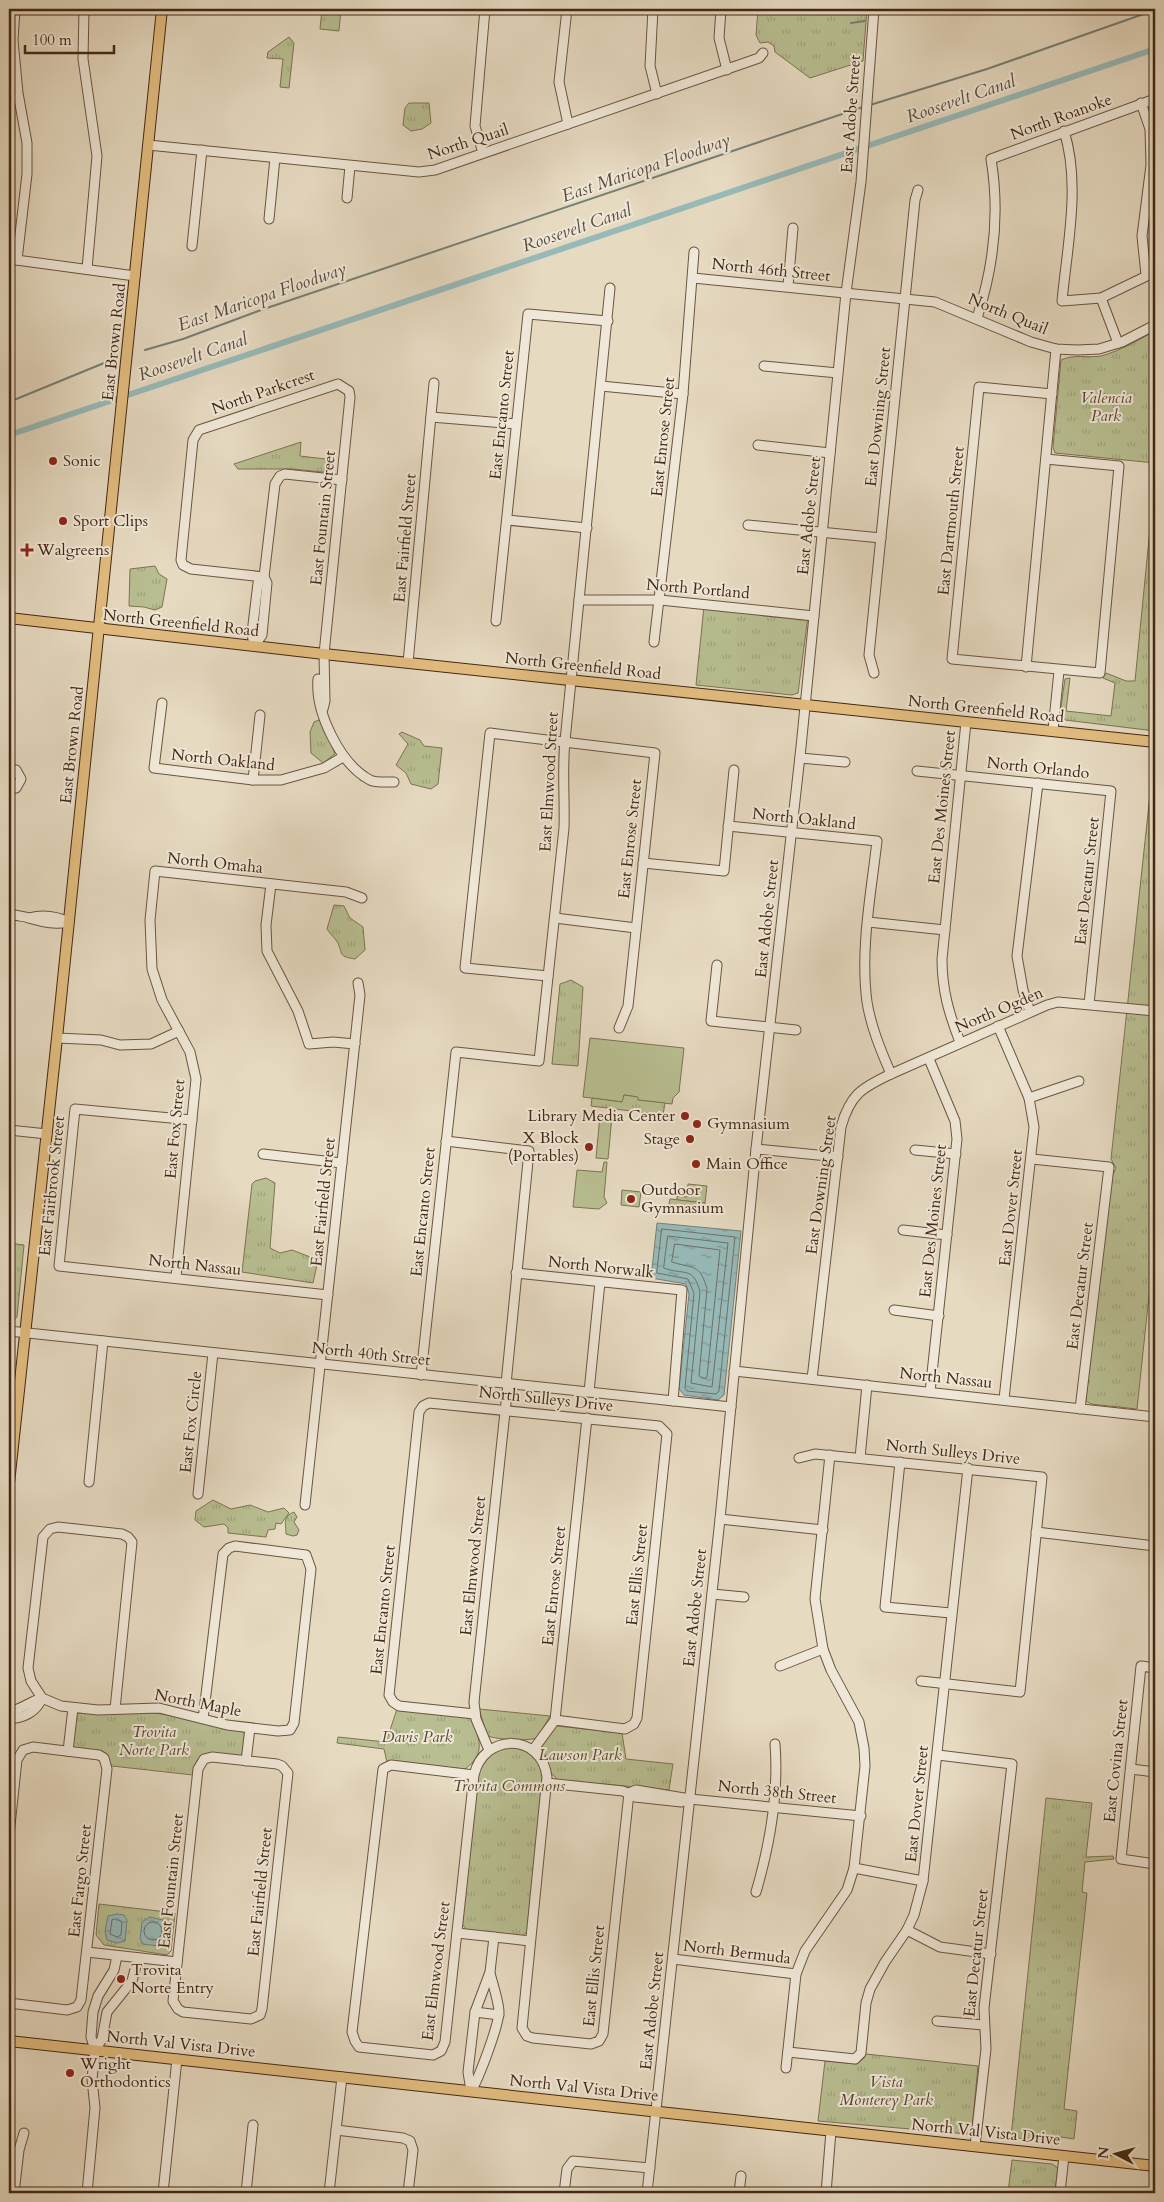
<svg xmlns="http://www.w3.org/2000/svg" width="1164" height="2202" viewBox="0 0 1164 2202" font-family="Cardo,serif">
<style>
.green{fill:#b8be91;stroke:#7e7352}
.park{fill:url(#park-tufts);stroke:#7e7352}
.water{fill:url(#water-ripples);stroke:#758077}
.lines{fill:none;stroke-linecap:round;stroke-linejoin:round}
.shore{stroke:#6d7166;stroke-width:1}
.stream{stroke:#758077;stroke-width:2}
.canal{stroke:#97bab9;stroke-width:6}
.minor-casing{stroke:#6c543f;stroke-width:11}
.major-casing{stroke:#432814;stroke-width:12}
.minor{stroke:#efe7d7;stroke-width:9}
.major{stroke:#e3bd80;stroke-width:10}
.poi-dot{fill:#8f2418;stroke:#efe7d7;stroke-width:2}
.labels{text-anchor:middle;dominant-baseline:central;stroke-width:4;stroke-linejoin:round;paint-order:stroke}
.street-label{font-size:16px;fill:#432814;stroke:#efe7d7}
.park-label{font-size:16px;font-style:italic;fill:#5a462d;stroke:#efe7d7}
.poi-label{font-size:16px;fill:#432814;stroke:#efe7d7;text-anchor:start}
.water-label{font-size:18px;font-style:italic;fill:#584c3d;stroke:#efe7d7}
</style>
<defs>
<pattern id="park-tufts" width="24" height="20" patternUnits="userSpaceOnUse" patternTransform="scale(1.25)"><rect width="24" height="20" fill="#b8be91"/><path d="M3 7l-1-3M5 7V3M7 7l1-3M15 17l-1-3M17 17v-4M19 17l1-3" fill="none" stroke="#9fa37c"/></pattern>
<pattern id="water-ripples" width="26" height="14" patternUnits="userSpaceOnUse" patternTransform="scale(1.25)"><rect width="26" height="14" fill="#97bab9"/><path d="M2 4q2-2 4 0t4 0M15 11q2-2 4 0t4 0" fill="none" stroke="#7d9795"/></pattern>
</defs>
<rect width="100%" height="100%" fill="#e6dac1"/>
<filter id="stains"><feTurbulence type="fractalNoise" baseFrequency=".004" numOctaves="4"/><feColorMatrix values="0 0 0 0 .2 0 0 0 0 .09 0 0 0 0 .02 0 0 0 .5 -.17"/></filter>
<radialGradient id="worn" r=".72"><stop offset=".6" stop-color="#630" stop-opacity="0"/><stop offset="1" stop-color="#630" stop-opacity=".3"/></radialGradient>
<g class="green">
<polygon points="590,1038 684,1048 679,1092 673,1098 672,1104 637,1100 637,1097 624,1095 623,1102 583,1097"/>
<polygon points="600,1115 612,1116 608,1159 596,1158"/>
<polygon points="604,1162 607,1162 604,1197 607,1203 599,1209 573,1207 577,1170 602,1172"/>
<polygon points="688,1184 707,1186 705,1203 677,1200 677,1196 687,1197"/>
<polygon points="622,1190 641,1192 639,1207 621,1205"/>
</g>
<g class="park">
<polygon points="322,9 341,9 339,31 320,29"/>
<polygon points="758,9 867,9 863,61 810,78 775,52 774,46 768,42 760,43 756,35"/>
<polygon points="289,37 294,43 289,88 280,87 283,59 267,58 268,52"/>
<polygon points="409,103 429,103 431,123 422,129 411,131 403,125 405,108"/>
<path d="M1155 331V463L1055 453 1053 447 1061 360C1073 354 1088 358 1101 356 1120 351 1138 340 1155 331Z"/>
<polygon points="301,442 300,456 334,460 333,473 291,469 238,469 234,464"/>
<polygon points="1155,478 1155,731 1065,720 1060,713 1065,679 1070,678 1066,711 1111,716 1115,683 1103,678 1106,673 1126,681 1135,681"/>
<polygon points="155,566 159,574 167,579 162,607 155,610 144,607 129,606 130,569"/>
<polygon points="704,606 808,616 798,693 792,695 696,685"/>
<polygon points="321,719 335,754 323,763 311,753 310,732 314,722"/>
<polygon points="402,732 420,740 424,746 442,748 438,784 431,789 411,784 406,773 396,765 408,744 399,734"/>
<polygon points="1155,748 1155,1239 1137,1409 1091,1404 1086,1401 1086,1397 1109,1183 1116,1168 1111,1159"/>
<path d="M334 905 344 906 350 918 363 927 365 950 355 959C339 956 343 956 338 943 335 938 330 934 327 929Z"/>
<polygon points="571,980 583,987 578,1066 552,1064 560,984"/>
<polygon points="624,1095 638,1097 638,1100 665,1103 663,1115 591,1106 592,1098 622,1102"/>
<polygon points="266,1178 275,1183 270,1248 280,1253 292,1250 318,1260 313,1283 242,1272 252,1184 255,1181"/>
<polygon points="670,1199 705,1203 704,1213 668,1210"/>
<polygon points="9,1243 24,1245 17,1317 11,1322 9,1322"/>
<polygon points="213,1500 231,1509 250,1505 268,1512 284,1508 289,1513 281,1524 276,1523 275,1529 268,1530 266,1537 228,1533 228,1528 224,1524 204,1527 195,1520 196,1511"/>
<path d="M294 1512 297 1517 294 1522 299 1530 297 1535 293 1536 286 1534C286 1524 282 1517 294 1512Z"/>
<path d="M397 1709 471 1717C479 1738 487 1753 465 1769L387 1762 384 1749 337 1743 338 1737 386 1742Z"/>
<path d="M479 1709 550 1716 537 1738C530 1741 492 1740 487 1735Z"/>
<path d="M143 1712C178 1714 210 1727 245 1732L242 1756 205 1754 197 1760 193 1775 112 1766 103 1752 72 1747 76 1713Z"/>
<polygon points="557,1726 622,1733 626,1759 673,1764 669,1790 558,1780 551,1773 542,1746 551,1732"/>
<path d="M504 1747C527 1747 540 1756 543 1780L527 1932 520 1937 469 1932 462 1924 477 1775 488 1755Z"/>
<polygon points="1046,1798 1092,1803 1086,1857 1113,1856 1114,1859 1085,1862 1082,1892 1087,1893 1064,2109 1077,2111 1074,2139 1061,2137 1060,2144 1011,2137"/>
<polygon points="99,1904 175,1913 171,1951 167,1955 104,1945 96,1935"/>
<polygon points="866,2054 978,2066 972,2129 968,2134 818,2121 825,2061 857,2064 864,2058"/>
<polygon points="1012,2160 1052,2164 1058,2168 1055,2193 1008,2193"/>
</g>
<g class="water">
<polygon points="657,1223 741,1231 724,1395 718,1400 684,1395 679,1389 689,1294 686,1284 651,1278"/>
<polygon points="117,1914 124,1915 127,1920 125,1941 117,1943 107,1940 105,1931 108,1916"/>
<polygon points="150,1917 167,1921 165,1939 158,1946 143,1944 140,1939 142,1922"/>
</g>
<g class="lines">
<g class="shore">
<polygon points="662,1229 735,1237 719,1391 716,1394 687,1391 685,1388 694,1293 688,1279 657,1273"/>
<path d="M668 1236 728 1243 712 1387 691 1383 700 1292C693 1265 684 1276 664 1268Z"/>
<path d="M675 1244 720 1250 707 1377 705 1379 699 1376 707 1289C700 1263 693 1269 672 1262Z"/>
<polygon points="117,1919 122,1922 121,1935 117,1937 110,1934 112,1920"/>
<circle cx="153" cy="1931" r="9"/>
</g>
<g class="stream">
<polyline points="851,23 865,21"/>
<polyline points="870,105 987,69 1155,10"/>
<polyline points="145,350 183,339 261,310 863,107"/>
<polyline points="9,402 109,361"/>
</g>
<polyline class="canal" points="9,435 1155,49"/>
<g class="minor-casing">
<g id="minor">
<polyline points="15,9 13,40 18,93 27,143 27,174 17,260"/>
<polyline points="84,9 83,59 97,156 87,269"/>
<polyline points="567,9 559,82 568,124"/>
<polyline points="653,9 650,66 657,94"/>
<polyline points="721,9 719,38 727,70"/>
<polyline points="1141,103 1150,129 1151,165 1142,236 1146,275"/>
<path d="M1064 131C1081 184 1067 247 1062 301L1101 298 1155 272"/>
<polyline points="148,145 419,172 435,170 759,58 763,53"/>
<polyline points="483,153 475,126 485,9"/>
<polyline points="347,198 350,166"/>
<polyline points="269,219 275,158"/>
<polyline points="192,246 202,150"/>
<polyline points="9,259 135,276"/>
<polyline points="693,278 935,302 1031,342 1056,349 1077,350 1099,349 1122,342 1155,325"/>
<polyline points="788,286 793,228"/>
<polyline points="1101,298 1118,343"/>
<path d="M977 318C994 266 1000 213 991 159L1155 99"/>
<polyline points="764,366 838,373"/>
<polyline points="601,386 683,394"/>
<polyline points="431,417 516,424"/>
<polyline points="758,445 830,453"/>
<polyline points="1046,459 1119,466 1100,673 952,659 979,387 1052,394"/>
<polyline points="507,520 587,528"/>
<polyline points="748,525 881,538"/>
<polyline points="264,577 191,569 183,565 181,560 193,440 199,430 338,384 349,391 350,397 324,654 325,701 323,709"/>
<polyline points="579,600 660,600 814,616"/>
<polyline points="496,621 528,314 608,321"/>
<polyline points="654,642 683,394 694,252"/>
<polyline points="254,646 262,635 267,583 264,577 275,484 280,476 285,474 342,480"/>
<polyline points="254,646 252,633 258,583 264,577"/>
<polyline points="408,663 434,383"/>
<polyline points="1026,667 1056,349"/>
<polyline points="874,673 869,655 915,200 918,190"/>
<path d="M318 679C315 712 340 764 370 780 376 783 387 782 394 782"/>
<polyline points="162,703 154,768 253,780 281,780 324,768 343,757"/>
<polyline points="1053,730 1059,671"/>
<polyline points="800,758 845,762"/>
<polyline points="9,769 16,770 21,779 16,788 9,790"/>
<polyline points="917,771 1111,791 1089,1004"/>
<polyline points="253,780 260,715"/>
<path d="M728 826 877 841C871 894 860 949 867 1002 871 1027 881 1051 891 1074"/>
<polyline points="643,863 724,871 734,770"/>
<polyline points="271,884 266,925 267,951 298,1011 309,1044 333,1042 355,1044"/>
<path d="M9 913C15 916 23 916 29 918 44 922 53 925 69 922"/>
<path d="M29 918C43 914 56 916 69 922"/>
<polyline points="555,918 636,928"/>
<polyline points="868,922 945,930"/>
<polyline points="717,965 711,1021 796,1030"/>
<polyline points="548,976 465,968 490,733 655,753 628,1006 619,1028"/>
<polyline points="1030,1012 1023,990 1017,956 1038,783"/>
<polyline points="998,1026 1029,1098 1034,1127 1004,1399"/>
<polyline points="57,1038 101,1040 120,1045 151,1044 179,1031"/>
<path d="M960 1042C949 1014 942 990 942 959L966 722"/>
<polyline points="929,1059 955,1121 957,1139 930,1392"/>
<polyline points="1029,1098 1079,1081"/>
<polyline points="192,1120 75,1109 59,1266 328,1295"/>
<polyline points="9,1130 47,1134"/>
<polyline points="446,1141 529,1151 506,1384"/>
<polyline points="756,1149 838,1157"/>
<polyline points="915,1150 956,1154"/>
<polyline points="263,1154 342,1163"/>
<polyline points="1032,1159 1109,1167 1080,1409"/>
<polyline points="903,1230 947,1235"/>
<polyline points="516,1273 682,1290 673,1401"/>
<polyline points="176,1277 196,1079 190,1052 162,1000 152,969 150,920 155,871 346,892 362,898"/>
<polyline points="894,1310 939,1316"/>
<polyline points="9,1331 731,1407"/>
<polyline points="734,1371 1155,1417"/>
<path d="M421 1375 456 1052 539 1061 564 828C565 799 562 770 565 741L610 288"/>
<path d="M812 1379 841 1127C850 1095 861 1088 891 1074L1047 1005 1058 1002 1155 1011"/>
<polyline points="589,1392 600,1282"/>
<polyline points="799,1458 815,1454 1042,1477 1020,1692 921,1681"/>
<polyline points="860,1458 867,1385"/>
<polyline points="900,1462 885,1607 951,1613"/>
<polyline points="89,1482 103,1341"/>
<polyline points="198,1494 213,1353"/>
<polyline points="305,1505 360,995 358,983"/>
<polyline points="720,1519 823,1530"/>
<polyline points="1036,1532 1155,1546"/>
<polyline points="712,1594 744,1597"/>
<polyline points="780,1666 823,1649"/>
<polyline points="1155,1668 1141,1666 1121,1859 1155,1864"/>
<polyline points="115,1709 132,1542 128,1537 122,1534 58,1527 50,1529 43,1537 28,1668 31,1681 42,1698 61,1706 98,1710 159,1708 227,1725 278,1731 290,1730 294,1723 311,1569 306,1555 235,1546 229,1548 223,1554 203,1719"/>
<path d="M9 1711C22 1710 30 1701 42 1698"/>
<polyline points="475,1714 399,1706 393,1702 389,1695 419,1412 423,1406 429,1403 659,1426 667,1434 637,1718 634,1724 625,1729 555,1720"/>
<path d="M9 1719C23 1718 37 1712 42 1698"/>
<polyline points="489,1750 476,1719 474,1702 508,1384"/>
<polyline points="533,1750 555,1720 587,1418"/>
<polyline points="68,1751 73,1708"/>
<polyline points="938,1755 1012,1764 984,2008 986,2049 975,2146"/>
<polygon points="212,1757 277,1764 282,1766 288,1773 262,2009 260,2015 251,2019 183,2012 178,2009 173,2001 198,1769 204,1759"/>
<polyline points="246,1761 250,1728"/>
<polyline points="1131,1769 1155,1772"/>
<path d="M474 1775 391 1765 383 1769 352 2032 355 2041 359 2047 433 2055 441 2051 445 2042 474 1775C484 1732 542 1733 547 1777L522 2028 527 2036 533 2038 591 2044 599 2041 603 2034 629 1793"/>
<polyline points="547,1783 623,1791 635,1797 681,1802 690,1799"/>
<polyline points="629,1793 636,1790 690,1799 861,1816"/>
<polyline points="9,1835 17,1760 23,1750 33,1747 99,1755 104,1758 107,1769 81,2000 77,2007 67,2010 9,2003"/>
<polyline points="854,1868 923,1881"/>
<path d="M756 1892C770 1844 779 1795 775 1744"/>
<polyline points="907,1930 940,1947 991,1954"/>
<polyline points="457,1933 530,1941"/>
<polyline points="87,1952 177,1962"/>
<polyline points="673,1959 796,1974"/>
<polyline points="475,2012 499,2015"/>
<polyline points="937,2021 984,2025"/>
<polyline points="95,2050 102,2039 107,2012 132,1981 138,1958"/>
<polyline points="788,2052 855,2059 861,2053 866,2003 870,1989 885,1962 907,1930 914,1915 923,1881 968,1468"/>
<polyline points="786,2068 796,1974 805,1951 847,1890 854,1868 865,1766 864,1748 859,1722 831,1670 823,1649 815,1599 830,1455"/>
<polyline points="471,2091 468,2072 475,2012 490,1972 494,1937"/>
<path d="M471 2091C479 2078 499 2025 499 2011 498 1999 493 1985 490 1973"/>
<polyline points="336,2130 403,2138 410,2141 413,2150 408,2193"/>
<polyline points="14,2193 19,2150 24,2133"/>
<polyline points="87,2193 95,2108 92,2079 95,2050 91,2037 93,2012 98,1996 114,1970 117,1956"/>
<polyline points="163,2193 177,2059"/>
<polyline points="246,2193 253,2125"/>
<polyline points="329,2193 342,2077"/>
<polyline points="564,2193 567,2169 573,2161 650,2168"/>
<polyline points="647,2193 720,1519 756,1149 801,747 846,293 861,182 874,9"/>
<polyline points="739,2193 741,2176"/>
<polyline points="826,2193 831,2131"/>
<polyline points="1060,2193 1064,2156"/>
</g>
</g>
<g class="major-casing">
<g id="major">
<polyline points="9,618 324,654 1155,742"/>
<polyline points="9,1483 57,1038 162,9"/>
<polyline points="9,2041 1155,2166"/>
</g>
</g>
<use href="#minor" class="minor"/>
<use href="#major" class="major"/>
</g>
<g class="poi-dot">
<circle cx="53" cy="461" r="5"/>
<circle cx="63" cy="521" r="5"/>
<path d="M24.5 542.5h5v5h5v5h-5v5h-5v-5h-5v-5h5z"/>
<circle cx="685" cy="1116" r="5"/>
<circle cx="697" cy="1124" r="5"/>
<circle cx="690" cy="1139" r="5"/>
<circle cx="589" cy="1147" r="5"/>
<circle cx="696" cy="1164" r="5"/>
<circle cx="631" cy="1199" r="5"/>
<circle cx="121" cy="1979" r="5"/>
<circle cx="70" cy="2073" r="5"/>
</g>
<g class="labels">
<g class="street-label">
<text transform="translate(851 114) rotate(-86)">East Adobe Street</text>
<text transform="translate(1061 117) rotate(-20)">North Roanoke</text>
<text transform="translate(468 142) rotate(-18)">North Quail</text>
<text transform="translate(771 270) rotate(6)">North 46th Street</text>
<text transform="translate(1008 314) rotate(22)">North Quail</text>
<text transform="translate(114 342) rotate(-84)">East Brown Road</text>
<text transform="translate(263 392) rotate(-19)">North Parkcrest</text>
<text transform="translate(502 415) rotate(-84)">East Encanto Street</text>
<text transform="translate(878 417) rotate(-84)">East Downing Street</text>
<text transform="translate(663 437) rotate(-84)">East Enrose Street</text>
<text transform="translate(809 516) rotate(-84)">East Adobe Street</text>
<text transform="translate(323 518) rotate(-84)">East Fountain Street</text>
<text transform="translate(951 521) rotate(-84)">East Dartmouth Street</text>
<text transform="translate(405 538) rotate(-85)">East Fairfield Street</text>
<text transform="translate(698 589) rotate(5)">North Portland</text>
<text transform="translate(181 623) rotate(6)">North Greenfield Road</text>
<text transform="translate(583 666) rotate(6)">North Greenfield Road</text>
<text transform="translate(986 709) rotate(6)">North Greenfield Road</text>
<text transform="translate(72 745) rotate(-84)">East Brown Road</text>
<text transform="translate(223 760) rotate(6)">North Oakland</text>
<text transform="translate(1038 768) rotate(6)">North Orlando</text>
<text transform="translate(549 782) rotate(-87)">East Elmwood Street</text>
<text transform="translate(942 807) rotate(-84)">East Des Moines Street</text>
<text transform="translate(804 819) rotate(6)">North Oakland</text>
<text transform="translate(630 839) rotate(-84)">East Enrose Street</text>
<text transform="translate(215 863) rotate(6)">North Omaha</text>
<text transform="translate(1087 881) rotate(-84)">East Decatur Street</text>
<text transform="translate(767 919) rotate(-84)">East Adobe Street</text>
<text transform="translate(999 1010) rotate(-23)">North Ogden</text>
<text transform="translate(175 1129) rotate(-85)">East Fox Street</text>
<text transform="translate(821 1185) rotate(-82)">East Downing Street</text>
<text transform="translate(52 1186) rotate(-84)">East Fairbrook Street</text>
<text transform="translate(323 1202) rotate(-84)">East Fairfield Street</text>
<text transform="translate(1011 1208) rotate(-84)">East Dover Street</text>
<text transform="translate(423 1212) rotate(-84)">East Encanto Street</text>
<text transform="translate(933 1221) rotate(-84)">East Des Moines Street</text>
<text transform="translate(195 1265) rotate(6)">North Nassau</text>
<text transform="translate(601 1267) rotate(6)">North Norwalk</text>
<text transform="translate(1080 1286) rotate(-83)">East Decatur Street</text>
<text transform="translate(371 1354) rotate(6)">North 40th Street</text>
<text transform="translate(946 1378) rotate(6)">North Nassau</text>
<text transform="translate(546 1399) rotate(6)">North Sulleys Drive</text>
<text transform="translate(191 1422) rotate(-84)">East Fox Circle</text>
<text transform="translate(953 1452) rotate(6)">North Sulleys Drive</text>
<text transform="translate(473 1566) rotate(-84)">East Elmwood Street</text>
<text transform="translate(637 1575) rotate(-84)">East Ellis Street</text>
<text transform="translate(554 1586) rotate(-84)">East Enrose Street</text>
<text transform="translate(695 1608) rotate(-84)">East Adobe Street</text>
<text transform="translate(383 1610) rotate(-84)">East Encanto Street</text>
<text transform="translate(198 1703) rotate(11)">North Maple</text>
<text transform="translate(1116 1761) rotate(-84)">East Covina Street</text>
<text transform="translate(777 1792) rotate(6)">North 38th Street</text>
<text transform="translate(917 1804) rotate(-84)">East Dover Street</text>
<text transform="translate(80 1881) rotate(-84)">East Fargo Street</text>
<text transform="translate(171 1881) rotate(-84)">East Fountain Street</text>
<text transform="translate(260 1892) rotate(-84)">East Fairfield Street</text>
<text transform="translate(737 1952) rotate(7)">North Bermuda</text>
<text transform="translate(976 1953) rotate(-84)">East Decatur Street</text>
<text transform="translate(436 1971) rotate(-83)">East Elmwood Street</text>
<text transform="translate(594 1976) rotate(-84)">East Ellis Street</text>
<text transform="translate(652 2011) rotate(-84)">East Adobe Street</text>
<text transform="translate(181 2044) rotate(6)">North Val Vista Drive</text>
<text transform="translate(584 2088) rotate(6)">North Val Vista Drive</text>
<text transform="translate(986 2132) rotate(6)">North Val Vista Drive</text>
</g>
<g class="park-label">
<text x="1106" y="398">Valencia<tspan x="1106" dy="18">Park</tspan></text>
<text x="154" y="1732">Trovita<tspan x="154" dy="18">Norte Park</tspan></text>
<text x="417" y="1737">Davis Park</text>
<text x="580" y="1755">Lawson Park</text>
<text x="509" y="1786">Trovita Commons</text>
<text x="886" y="2082">Vista<tspan x="886" dy="18">Monterey Park</tspan></text>
</g>
<g class="poi-label">
<text x="63" y="461">Sonic</text>
<text x="73" y="521">Sport Clips</text>
<text x="37" y="550">Walgreens</text>
<text x="675" y="1116" text-anchor="end">Library Media Center</text>
<text x="707" y="1124">Gymnasium</text>
<text x="579" y="1138" text-anchor="end">X Block<tspan x="579" dy="18">(Portables)</tspan></text>
<text x="680" y="1139" text-anchor="end">Stage</text>
<text x="706" y="1164">Main Office</text>
<text x="641" y="1190">Outdoor<tspan x="641" dy="18">Gymnasium</tspan></text>
<text x="131" y="1970">Trovita<tspan x="131" dy="18">Norte Entry</tspan></text>
<text x="80" y="2064">Wright<tspan x="80" dy="18">Orthodontics</tspan></text>
</g>
<g class="water-label">
<text transform="translate(961 99) rotate(-19)">Roosevelt Canal</text>
<text transform="translate(646 168) rotate(-19)">East Maricopa Floodway</text>
<text transform="translate(577 228) rotate(-19)">Roosevelt Canal</text>
<text transform="translate(262 297) rotate(-19)">East Maricopa Floodway</text>
<text transform="translate(193 357) rotate(-19)">Roosevelt Canal</text>
</g>
</g>
<rect width="1164" height="2202" fill="none" stroke="#e6dac1" stroke-width="30"/>
<rect x="10" y="10" width="1144" height="2182" fill="none" stroke="#432814" stroke-width="2.5"/>
<rect x="15" y="15" width="1134" height="2172" fill="none" stroke="#432814"/>
<g transform="translate(1116 2154) rotate(276)" stroke="#efe7d7" stroke-width="4" paint-order="stroke">
<path d="M0-4L9 19L0 12L-9 19Z" fill="#432814"/>
<text y="-8" font-size="14" font-weight="bold" text-anchor="middle" fill="#432814">N</text>
</g>
<path d="M25 45v8h89v-8" fill="none" stroke="#432814" stroke-width="2.5"/>
<text x="32" y="45" font-size="15" fill="#432814" stroke="#efe7d7" stroke-width="4" paint-order="stroke">100 m</text>
<rect width="100%" height="100%" filter="url(#stains)"/>
<rect width="100%" height="100%" fill="url(#worn)"/>
</svg>
